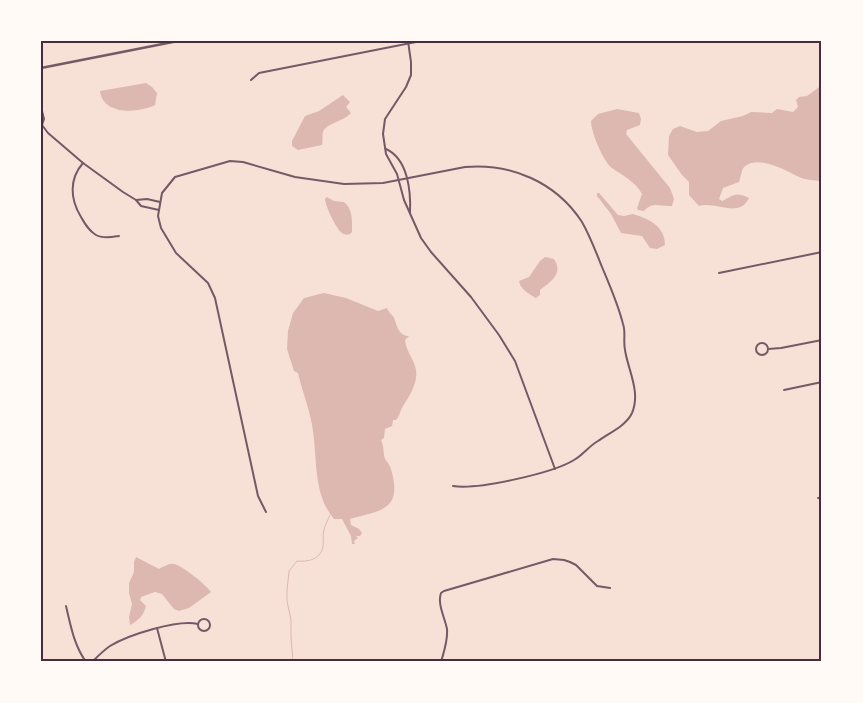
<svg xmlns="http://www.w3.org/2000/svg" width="863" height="703" viewBox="0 0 863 703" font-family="Lora,serif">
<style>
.water{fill:#dcb8b0}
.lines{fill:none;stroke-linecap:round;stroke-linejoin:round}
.stream{stroke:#dcb8b0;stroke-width:1}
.minor{stroke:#755966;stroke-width:2}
.tertiary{stroke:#755966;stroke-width:2.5}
.neatline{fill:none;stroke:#4a2c40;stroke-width:2}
</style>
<rect width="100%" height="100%" fill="#f7e1d7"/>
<g class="water">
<path d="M146 83 152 87 157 93 155 105C139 113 103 116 100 91Z"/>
<path d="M822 85V182C814 179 807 181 799 177 786 171 759 154 744 167 741 171 741 177 739 182L723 188 719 199 722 201C734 196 734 191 749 198 739 219 716 201 699 206L689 195V182L682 175 668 155 669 136 673 129 680 126 697 132 708 131 721 121 743 116 751 112 772 113 777 109 793 112 798 107 796 100 799 97 807 96Z"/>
<path d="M343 95 350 102 346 107 351 113C343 122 326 123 323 132 322 135 323 141 322 145L298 150 292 146V141L305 116 319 111Z"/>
<path d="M617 109 639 113 641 119 640 125 627 130 626 134 670 188 674 199 672 206C660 207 653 201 644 211L638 210 637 208 642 194C635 181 623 176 612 168 603 161 591 132 591 121L598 114Z"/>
<path d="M597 193H599L618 215 624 216 633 214C649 219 665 226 665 245L657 249 650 248 642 236 621 233 611 214 597 196Z"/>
<path d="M327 197 334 201 344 202C353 209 352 221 352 232L350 234C346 235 346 235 342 233 336 229 325 205 325 199Z"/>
<path d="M545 257 554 259C564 274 550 282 540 290V295L536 298C529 294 520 289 519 281L529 277 540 261Z"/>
<path d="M324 293 346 298 378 311 387 308C388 312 392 314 394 318 397 326 399 336 409 336L405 340C406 350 412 357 415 366 420 380 410 395 403 406 400 411 400 415 396 420H393L392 426 385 429 384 438 381 440C384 446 383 452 385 459 387 462 390 465 391 469 403 511 381 510 350 519L351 525 359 529 362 533 360 536H356L358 538 354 541 355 544H352L351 536 342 519H334C312 493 318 457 312 425 309 407 302 391 298 373L294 371 287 349 288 331 293 313 304 298Z"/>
<path d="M136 557 159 569C163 567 169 563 174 564 183 566 206 585 211 592L189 608 179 611 174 609 162 594 155 592 141 597 140 600 146 606C144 615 138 621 130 625L129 617 132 604 129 593V583L134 572V562Z"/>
</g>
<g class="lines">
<path class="stream" d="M293 661 291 637V620L287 601V591L289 571 297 561C307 562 320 560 323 547 324 542 322 536 324 530 325 525 328 520 330 515"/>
<g class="minor">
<polyline points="408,41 411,62 411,75 406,87 385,119 383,134 386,154 397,174 404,200 421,238 431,252 471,297 499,335 515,361 555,469"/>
<polyline points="251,80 259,73 421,41"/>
<polyline points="41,107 44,119 42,125"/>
<polyline points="42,125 48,133 83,163 123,192 136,200 141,206 159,210"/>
<path d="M386 149C408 159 411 191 410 213"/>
<path d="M83 163C69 179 70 199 81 217 85 224 89 231 96 235 103 239 112 237 119 236"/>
<polyline points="136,200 147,199 160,202"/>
<polyline points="719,273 822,252"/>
<circle cx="762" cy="349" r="6"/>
<polyline points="768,349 781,348 822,340"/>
<polyline points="784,390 822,382"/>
<polyline points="818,498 822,498"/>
<path d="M266 512 258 496 215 298 208 283 176 253 161 228 158 216 162 193 175 177 230 161 243 162 295 177 344 184 383 183 465 167C511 163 556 182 582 222 590 236 596 252 602 267 610 286 618 304 623 324 626 332 623 341 625 350 628 370 641 392 632 413 626 426 609 433 598 441 589 446 583 455 574 460 553 473 478 490 453 486"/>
<path d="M66 606C71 627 74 645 86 662"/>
<circle cx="204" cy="625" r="6"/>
<polyline points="157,628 166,662"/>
<path d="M92 662C98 656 104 650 110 646 128 635 178 619 198 624"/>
<path d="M441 662C444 651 448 641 447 629 445 618 437 604 441 593L444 591 553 559 564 560 570 562 576 565 597 586 610 588"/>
</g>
<polyline class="tertiary" points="41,68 178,41"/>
</g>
<rect width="863" height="703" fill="none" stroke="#fffaf5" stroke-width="85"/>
<rect x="42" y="42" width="778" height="618" class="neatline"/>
</svg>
